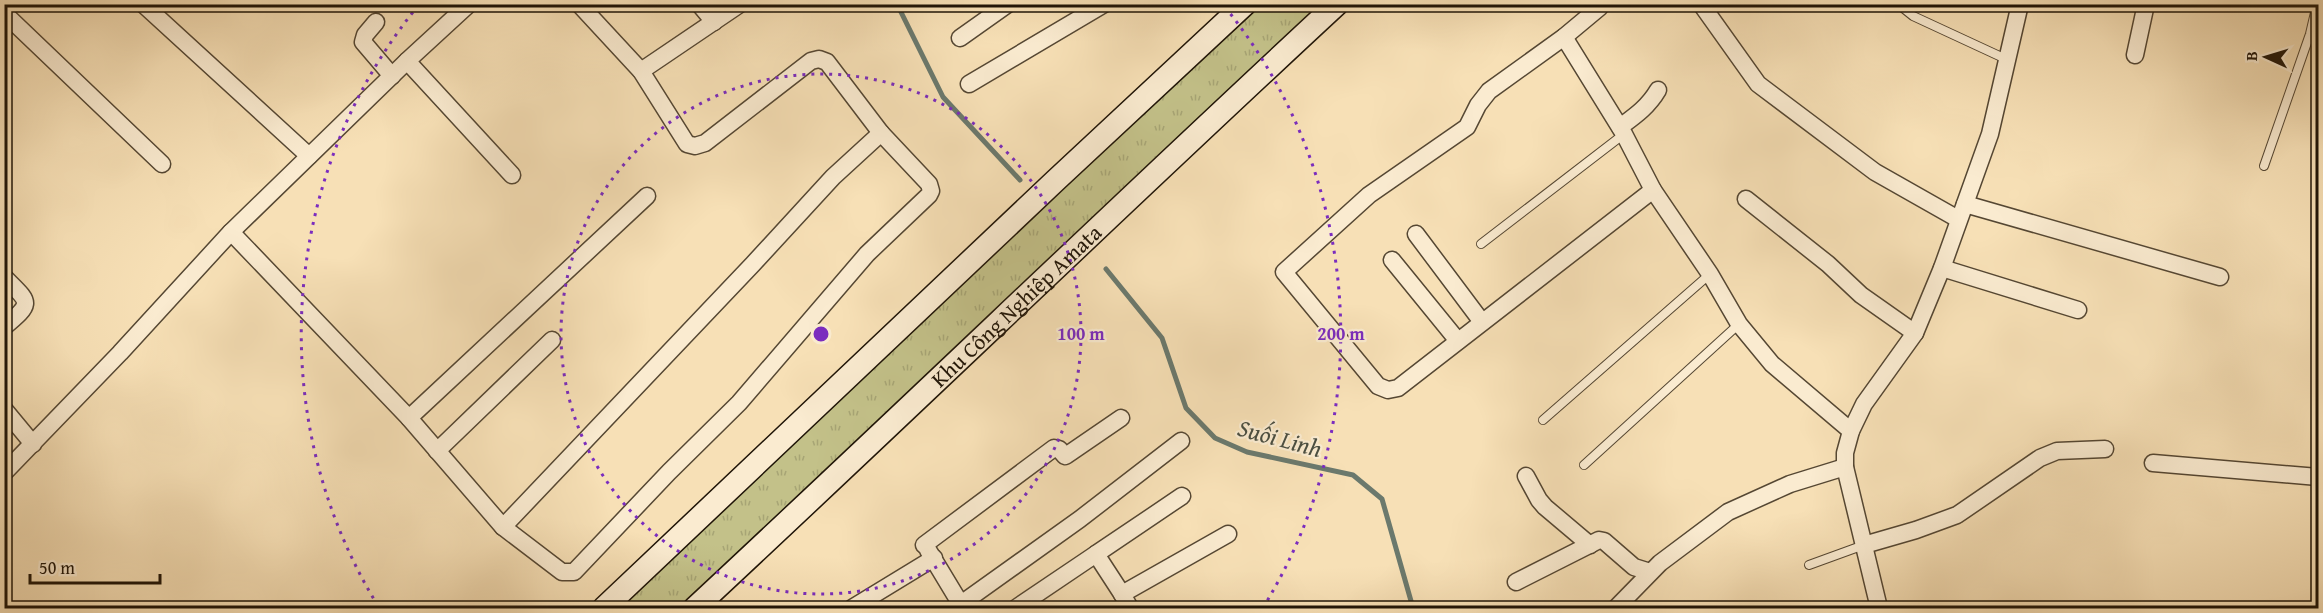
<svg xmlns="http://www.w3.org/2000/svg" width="2323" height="613" viewBox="0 0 2323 613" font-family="'Gentium Book Plus',serif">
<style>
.grass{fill:url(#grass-tufts);stroke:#716a48;stroke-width:1.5}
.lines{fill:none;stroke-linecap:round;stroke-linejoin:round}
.stream{stroke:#6b796d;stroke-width:5}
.lane-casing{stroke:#554733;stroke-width:10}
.street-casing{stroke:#554733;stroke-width:19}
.secondary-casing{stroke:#1f1407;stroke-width:25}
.lane{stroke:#faebd0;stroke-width:8}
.street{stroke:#faebd0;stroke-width:16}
.secondary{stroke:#faebd0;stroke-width:22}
.ring{fill:none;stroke:#7b2cbf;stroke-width:3;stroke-dasharray:3 6}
.labels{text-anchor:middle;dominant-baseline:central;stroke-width:4.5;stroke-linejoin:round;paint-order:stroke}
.street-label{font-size:22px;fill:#1f1407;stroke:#faebd0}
.water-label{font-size:24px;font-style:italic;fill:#4b4f42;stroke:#faebd0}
.centre{fill:#7b2cbf;stroke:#faebd0;stroke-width:3}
.ring-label{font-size:18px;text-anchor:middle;font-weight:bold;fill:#7b2cbf;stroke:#faebd0;stroke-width:4.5;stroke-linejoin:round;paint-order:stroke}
</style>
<defs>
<pattern id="grass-tufts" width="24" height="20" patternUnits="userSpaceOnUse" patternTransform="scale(1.5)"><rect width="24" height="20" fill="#c3c189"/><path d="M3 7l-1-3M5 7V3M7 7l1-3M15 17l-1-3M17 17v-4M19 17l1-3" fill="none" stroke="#a7a575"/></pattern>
</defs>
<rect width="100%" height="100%" fill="#f7e0b6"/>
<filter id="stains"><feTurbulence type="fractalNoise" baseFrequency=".00333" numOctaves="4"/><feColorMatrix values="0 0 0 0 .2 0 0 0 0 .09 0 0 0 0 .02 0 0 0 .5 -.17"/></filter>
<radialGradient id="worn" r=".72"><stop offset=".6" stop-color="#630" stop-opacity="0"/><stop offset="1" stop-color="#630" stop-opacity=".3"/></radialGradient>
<polygon class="grass" points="1260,5 1323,5 680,608 618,608 1064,186"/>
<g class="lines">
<g class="stream">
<polyline points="897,4 943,97 1020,180"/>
<polyline points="1106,269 1162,338 1186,408 1215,438 1247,452 1353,475 1382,499 1413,608"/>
</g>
<g class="lane-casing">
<g id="lane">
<polyline points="1898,4 1913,16 2008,60"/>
<polyline points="2264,166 2310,34 2317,4"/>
<polyline points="1481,244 1624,134"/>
<polyline points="1543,420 1710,274"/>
<polyline points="1584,465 1739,324"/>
<polyline points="1809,565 1864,545"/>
</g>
</g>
<g class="street-casing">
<g id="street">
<polyline points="143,4 309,156"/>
<polyline points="699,4 714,22"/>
<polyline points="1701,4 1758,84 1875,172 1958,219"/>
<polyline points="1600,7 1564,37 1489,91 1478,105 1467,127 1369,195 1284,272 1378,386 1388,390 1398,388 1653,190"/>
<polyline points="4,13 162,164"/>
<polyline points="376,22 365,35 363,42 392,76"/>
<polyline points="1564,37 1624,134 1653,190 1710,274 1739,324 1772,364 1851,431"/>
<polyline points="960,38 1008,4"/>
<polyline points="2135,55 2146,4"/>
<polyline points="407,61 512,175"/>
<polyline points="641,71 740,4"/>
<polyline points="969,84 1104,4"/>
<path d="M1620 127C1635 116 1648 107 1658 90"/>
<polyline points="1746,199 1828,264 1861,295 1915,333"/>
<polyline points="1965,204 2220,277"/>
<polyline points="231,232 409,418 503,527 562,572 574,572 669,472 739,403 867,254 929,195 931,191 929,184 881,133 827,62 819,59 811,61 705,143 695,146 687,144 641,71 579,4"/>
<polyline points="1416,234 1482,322"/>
<polyline points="1392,260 1458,341"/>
<polyline points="1942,268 2078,310"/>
<path d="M4 277C30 303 34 302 4 327"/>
<polyline points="4,409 33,444"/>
<polyline points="409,418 647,196"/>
<polyline points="437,451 552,340"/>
<polyline points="2153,463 2318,477"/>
<polyline points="4,473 120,353 231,232 407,61 469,4"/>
<polyline points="1526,476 1539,500 1545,507 1590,545"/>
<polyline points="503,527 753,264 833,177 881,133"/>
<polyline points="924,545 1054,448 1059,449 1065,456 1067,455 1121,418"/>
<polyline points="1864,545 1916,530 1957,515 2040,458 2057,451 2105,449"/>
<polyline points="928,550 963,608"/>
<polyline points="1096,554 1182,496"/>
<polyline points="1516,582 1599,540 1604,541 1634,567 1650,572"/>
<polyline points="961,604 1080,519 1181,441"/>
<polyline points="852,608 934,558"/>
<polyline points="1016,608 1096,554 1122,594"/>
<polyline points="1130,608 1122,594 1228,534"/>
<polyline points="1616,608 1660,563 1728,512 1790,484 1845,467"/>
<polyline points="1879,608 1845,467 1845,453 1851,431 1864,404 1915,333 1942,268 1990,134 2020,4"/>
</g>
</g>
<g class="secondary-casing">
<g id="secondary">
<polyline points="604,608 1055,181 1245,4"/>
<path id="s1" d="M695 608C910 408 1121 204 1337 4"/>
</g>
</g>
<use href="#lane" class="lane"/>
<use href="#street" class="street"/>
<use href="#secondary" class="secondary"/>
</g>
<g class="ring">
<circle cx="821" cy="334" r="260"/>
<path d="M378 606A520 520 0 0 1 417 7M1225 7A520 520 0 0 1 1264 606"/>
</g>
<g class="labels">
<g class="street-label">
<text stroke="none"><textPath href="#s1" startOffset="441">Khu Công Nghiệp Amata</textPath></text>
</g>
<g class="water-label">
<text transform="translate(1280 438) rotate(15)">Suối Linh</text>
</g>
</g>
<circle cx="821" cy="334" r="9" class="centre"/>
<g class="ring-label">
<text x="1081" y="340">100 m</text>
<text x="1341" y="340">200 m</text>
</g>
<rect width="2323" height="613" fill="none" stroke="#f7e0b6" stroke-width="24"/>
<rect x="6" y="6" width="2311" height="601" fill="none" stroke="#1f1407" stroke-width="3"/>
<rect x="12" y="12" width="2299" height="589" fill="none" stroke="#1f1407" stroke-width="1.5"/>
<g transform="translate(2266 57) rotate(274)" stroke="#faebd0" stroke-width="4.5" paint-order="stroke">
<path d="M0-4.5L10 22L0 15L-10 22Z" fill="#1f1407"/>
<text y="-9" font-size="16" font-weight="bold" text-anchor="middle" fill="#1f1407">B</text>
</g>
<path d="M30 574v9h130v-9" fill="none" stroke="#1f1407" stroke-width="3"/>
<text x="39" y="574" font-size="18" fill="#1f1407" stroke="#faebd0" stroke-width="4.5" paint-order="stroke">50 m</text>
<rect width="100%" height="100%" filter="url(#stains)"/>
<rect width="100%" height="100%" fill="url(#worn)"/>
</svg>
